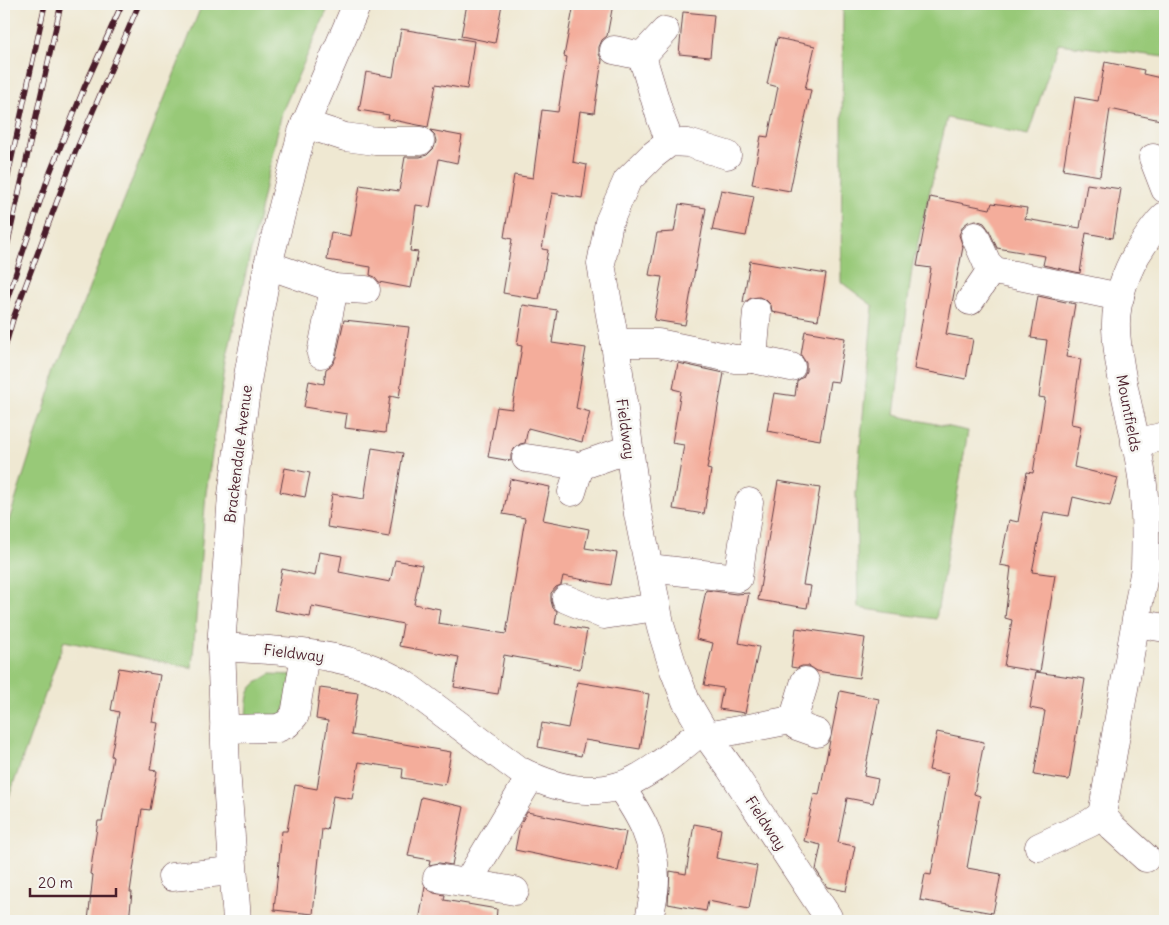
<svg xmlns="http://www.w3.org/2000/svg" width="1169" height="925" viewBox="0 0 1169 925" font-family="Delius,sans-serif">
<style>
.green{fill:#98c978;stroke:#717452}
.building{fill:#f4ad9b}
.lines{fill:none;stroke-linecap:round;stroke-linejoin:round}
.minor-casing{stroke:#633d44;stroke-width:29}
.minor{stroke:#fff;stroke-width:28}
.rail-casing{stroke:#4a1f2b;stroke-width:5.5}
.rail{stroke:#f6f6f2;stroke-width:4;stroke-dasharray:11;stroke-linecap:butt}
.labels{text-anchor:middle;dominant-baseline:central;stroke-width:5;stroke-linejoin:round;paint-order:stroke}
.street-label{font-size:15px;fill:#4a1f2b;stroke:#f6f6f2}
</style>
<rect width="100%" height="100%" fill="#f6f6f2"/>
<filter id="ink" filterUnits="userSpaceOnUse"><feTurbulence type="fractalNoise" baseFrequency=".02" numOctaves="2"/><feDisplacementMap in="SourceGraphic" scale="10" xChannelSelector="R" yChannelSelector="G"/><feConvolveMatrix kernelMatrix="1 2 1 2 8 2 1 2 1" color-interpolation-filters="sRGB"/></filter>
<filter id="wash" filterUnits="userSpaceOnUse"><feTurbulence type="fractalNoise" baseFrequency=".0096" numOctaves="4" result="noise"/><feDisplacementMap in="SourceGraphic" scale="20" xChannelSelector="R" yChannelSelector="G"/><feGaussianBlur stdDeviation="1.12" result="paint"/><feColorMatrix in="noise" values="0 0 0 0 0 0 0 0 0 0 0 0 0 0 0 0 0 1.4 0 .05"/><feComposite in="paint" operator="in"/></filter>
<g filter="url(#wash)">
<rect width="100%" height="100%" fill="#efe8d2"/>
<g class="green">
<polygon points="202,4 330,4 282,112 227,357 206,493 192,668 64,641 4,811 4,536 57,369"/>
<polygon points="843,4 1165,4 1165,57 1058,44 1028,135 947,118 912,268 894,415 968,431 936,619 858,608 856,493 873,306 841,282"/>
<path d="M271 674 294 675 283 715 246 717C248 690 246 688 271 674Z"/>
</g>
<g id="blocks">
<g class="building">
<polygon points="467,4 502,4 495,43 461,36"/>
<polygon points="574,4 613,4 607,36 602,40 599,47 599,54 602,60 594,113 580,111 573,162 587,165 582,198 552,193 542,249 548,250 539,299 503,293 512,239 504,237 514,175 533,178 542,110 558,112 567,57 564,56"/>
<polygon points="683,12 714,15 710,57 679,54"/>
<polygon points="401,29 474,41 467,89 436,84 428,127 388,119 389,115 359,110 366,72 393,77"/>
<polygon points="777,38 815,46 805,89 811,90 790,191 752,184 761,136 768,137 778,87 767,84"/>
<polygon points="1105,62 1144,70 1143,74 1165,79 1165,121 1110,109 1100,176 1063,170 1075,97 1098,101"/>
<polygon points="430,130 462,136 457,163 439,159 430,207 416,205 410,251 418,252 411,288 379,282 375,277 370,275 371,267 327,260 331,232 351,236 360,185 399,191 405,157 420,157 427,155 434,148 436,141 434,134"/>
<polygon points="1087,184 1121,189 1113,238 1086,233 1080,273 1043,265 1045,256 997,248 989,230 984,223 976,220 968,222 963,226 959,235 963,247 946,334 973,339 966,379 914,369 931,268 917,266 930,197 990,209 992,203 1027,208 1025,219 1080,228"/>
<polygon points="721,190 754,196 746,236 712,230"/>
<polygon points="679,204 706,208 685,325 654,320 662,277 649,275 657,233 674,232"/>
<polygon points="750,261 826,274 818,320 772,312 771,305 766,300 759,297 751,298 745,302 743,302"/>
<polygon points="1038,296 1075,304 1066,357 1081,359 1071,424 1081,426 1074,467 1118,478 1110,506 1073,497 1069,516 1044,512 1032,572 1055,575 1040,672 1004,666 1012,620 1005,618 1011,567 1000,565 1009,520 1018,522 1027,472 1033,473 1045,398 1039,397 1047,340 1031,338"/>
<polygon points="523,305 557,310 552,343 586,348 576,408 590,412 582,442 528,428 525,443 520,444 514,449 511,455 511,461 488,457 497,407 512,409 522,346 517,345"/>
<polygon points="344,320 409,327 399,398 390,396 385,433 345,428 347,414 304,407 309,381 324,384 326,369 332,365 336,357"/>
<polygon points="805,331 845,338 838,382 830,381 820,440 767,431 774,393 795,396 797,381 803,377 806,371 806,363 801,355"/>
<polygon points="678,363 724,373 707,469 711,470 704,514 673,509 684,445 672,443 681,391 673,389"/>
<polygon points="372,448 403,453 389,537 327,527 332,494 364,499"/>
<polygon points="285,468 310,473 305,497 280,492"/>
<polygon points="510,479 550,487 543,520 589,529 585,548 617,553 611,585 563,576 561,585 556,587 551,593 551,601 553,608 557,611 555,624 587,630 580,669 504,655 498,694 454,687 459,657 399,646 403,624 312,606 310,617 274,610 282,569 315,576 319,552 342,556 339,572 390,582 395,560 422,565 414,604 440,609 438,623 506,634 525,518 503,514"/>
<polygon points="778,481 820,488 803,585 811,586 807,608 758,600"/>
<polygon points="706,590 736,594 749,593 739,643 759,647 745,713 719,709 723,688 704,685 713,643 696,639"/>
<polygon points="796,628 865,638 859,678 817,671 809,666 802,666 797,668 791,667"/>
<polygon points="119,668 160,675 152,722 158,723 150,770 157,771 150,810 142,809 130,892 132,892 129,921 88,921 93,875 90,874 98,821 102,821 113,757 111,756 119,712 111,710"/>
<polygon points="1036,672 1085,679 1069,780 1034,775 1045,711 1030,708"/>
<polygon points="577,682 649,694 640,749 585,740 581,756 538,747 542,723 568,728"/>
<polygon points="320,688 358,693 351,735 451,752 445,785 402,778 403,769 359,762 352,799 333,796 327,830 322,829 313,914 274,910 282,831 287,831 295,785 317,789 328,721 316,719"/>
<polygon points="840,691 879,699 864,776 878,779 873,803 847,798 838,843 855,846 846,891 827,887 816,870 821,845 804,841 814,794 819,795"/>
<polygon points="937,732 984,742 974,794 980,796 967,868 1001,874 993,913 920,900 925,874 931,875 949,774 929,770"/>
<polygon points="421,797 464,807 452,865 439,863 429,865 430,860 408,856"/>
<polygon points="527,812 626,832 618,871 515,850 520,825"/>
<polygon points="694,824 721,829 716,858 757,866 749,909 708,901 706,911 668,904 670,871 686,874"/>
<polygon points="425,887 434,893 445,895 444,900 497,909 496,921 419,921"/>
</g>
</g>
</g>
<g filter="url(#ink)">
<use href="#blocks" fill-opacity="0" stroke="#633d44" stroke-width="1"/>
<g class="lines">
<g class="minor-casing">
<g id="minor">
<polyline points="614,50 642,56 665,31"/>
<polyline points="642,56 661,119 670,142"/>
<polyline points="305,124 345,137 375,141 420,141"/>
<polyline points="727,155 688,143 670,142 652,156 627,181 609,222 601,264 615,343 638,514 661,628 674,670 686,701 703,730 730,768 828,917"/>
<polyline points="1153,158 1165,189"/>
<polyline points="975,236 987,263 995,271 1120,297"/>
<polyline points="268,265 334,288 321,354"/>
<polyline points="334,288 366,290"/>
<polyline points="970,301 987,276 995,271"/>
<polyline points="615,343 658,343 735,359 753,359 791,367"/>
<polyline points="753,359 757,312"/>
<polyline points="1135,443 1165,436"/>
<polyline points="526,458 580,466 629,449"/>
<polyline points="572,492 580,466"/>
<polyline points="649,568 738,578 749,502"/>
<polyline points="566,599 604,615 656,607"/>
<polyline points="1136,623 1165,628"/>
<path d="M221 647C267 650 317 651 362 665 377 669 391 677 404 684L519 770C549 786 585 796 619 786 647 778 680 748 703 730"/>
<polyline points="805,681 795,714 797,726 817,733"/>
<polyline points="224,729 278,728 287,724 295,715 305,654"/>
<polyline points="707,736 796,719"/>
<path d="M620 786C641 817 655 840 655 879 655 893 651 907 649 921"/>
<polyline points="1039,847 1090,823 1102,815"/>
<path d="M1146 858 1112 827 1102 815 1145 568C1146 538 1146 507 1142 477 1135 427 1118 378 1116 328 1115 301 1127 267 1142 246 1149 235 1156 224 1165 216"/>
<polyline points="172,877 232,871"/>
<polyline points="437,878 515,891"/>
<polyline points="467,883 531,776"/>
<polyline points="237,921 226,768 221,647 232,495 248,376 268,265 302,132 357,4"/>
</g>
</g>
<use href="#minor" class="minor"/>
<g class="rail-casing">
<g id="rail">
<polyline points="4,194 45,4"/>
<polyline points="4,260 61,4"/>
<polyline points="4,308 49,175 84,88 122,4"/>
<polyline points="4,351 13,319 75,153 139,4"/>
</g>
</g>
<use href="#rail" class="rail"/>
</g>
</g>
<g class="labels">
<g class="street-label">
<text transform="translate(1129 413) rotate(79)">Mountfields</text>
<text transform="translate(626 429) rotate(82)">Fieldway</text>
<text transform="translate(238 454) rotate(-83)">Brackendale Avenue</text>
<text transform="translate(294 653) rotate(7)">Fieldway</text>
<text transform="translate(766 823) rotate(57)">Fieldway</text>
</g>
</g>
<rect width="1169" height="925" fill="none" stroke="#f6f6f2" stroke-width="20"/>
<path d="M30 888v8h86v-8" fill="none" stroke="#4a1f2b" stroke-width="2.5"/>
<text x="38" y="888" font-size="15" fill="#4a1f2b" stroke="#f6f6f2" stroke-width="4" paint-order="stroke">20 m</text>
</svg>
